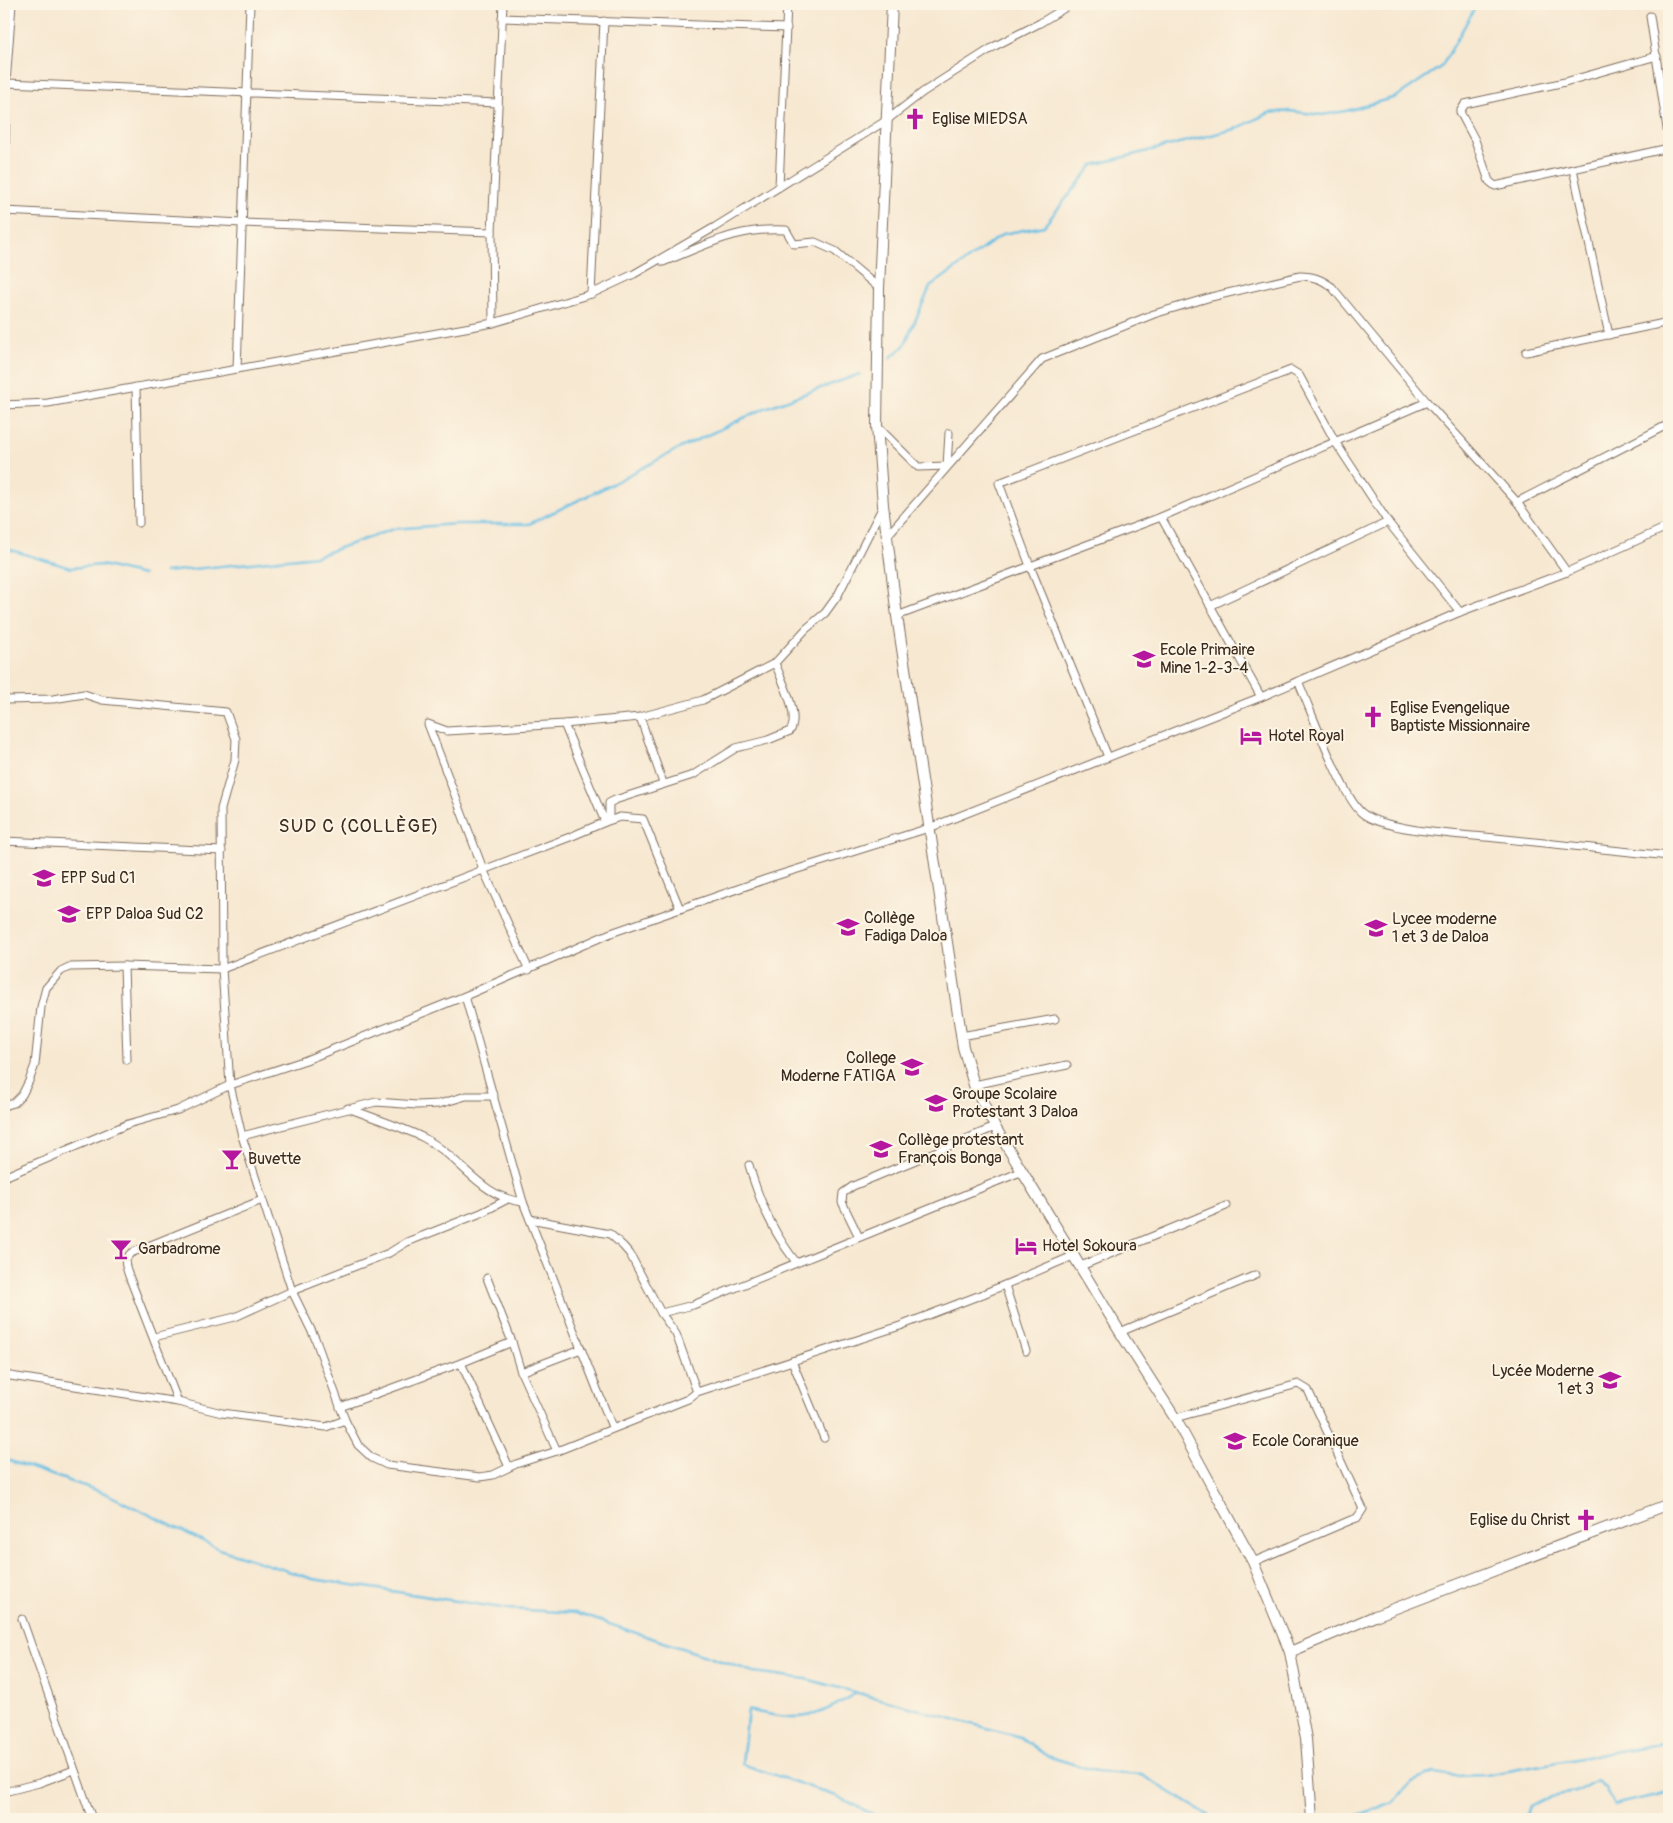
<svg xmlns="http://www.w3.org/2000/svg" width="1673" height="1823" viewBox="0 0 1673 1823" font-family="Pangolin,sans-serif">
<style>
.lines{fill:none;stroke-linecap:round;stroke-linejoin:round}
.stream{stroke:#67bfe4;stroke-width:2.5}
.street-casing{stroke:#7d6c5d;stroke-width:9}
.secondary-casing{stroke:#7d6c5d;stroke-width:12}
.street{stroke:#fff;stroke-width:7}
.secondary{stroke:#fff;stroke-width:10}
.labels{text-anchor:middle;dominant-baseline:central;stroke-width:4;stroke-linejoin:round;paint-order:stroke}
.poi-label{font-size:16px;fill:#3b2a1e;stroke:#fcf5e5;text-anchor:start}
.quarter-label{font-size:19px;letter-spacing:1px;fill:#3b2a1e;stroke:#fcf5e5}
</style>
<rect width="100%" height="100%" fill="#fcf5e5"/>
<filter id="ink" filterUnits="userSpaceOnUse"><feTurbulence type="fractalNoise" baseFrequency=".02" numOctaves="2"/><feDisplacementMap in="SourceGraphic" scale="10" xChannelSelector="R" yChannelSelector="G"/><feConvolveMatrix kernelMatrix="1 2 1 2 8 2 1 2 1" color-interpolation-filters="sRGB"/></filter>
<filter id="wash" filterUnits="userSpaceOnUse"><feTurbulence type="fractalNoise" baseFrequency=".0096" numOctaves="4" result="noise"/><feDisplacementMap in="SourceGraphic" scale="20" xChannelSelector="R" yChannelSelector="G"/><feGaussianBlur stdDeviation="1.12" result="paint"/><feColorMatrix in="noise" values="0 0 0 0 0 0 0 0 0 0 0 0 0 0 0 0 0 1.4 0 .05"/><feComposite in="paint" operator="in"/></filter>
<g filter="url(#wash)">
<rect width="100%" height="100%" fill="#f7e8d1"/>
<g class="lines">
<g class="stream">
<polyline points="890,358 904,346 930,287 1003,234 1044,226 1093,165 1235,129 1269,113 1290,111 1322,115 1346,111 1396,97 1442,66 1477,4"/>
<polyline points="4,548 71,568 101,565 143,575"/>
<polyline points="165,572 317,556 393,529 456,524 529,524 612,484 676,450 765,408 860,374"/>
<polyline points="4,1459 105,1493 219,1549 313,1579 508,1609 576,1613 754,1672 806,1679 1020,1737 1047,1756 1099,1772 1142,1775 1214,1819"/>
<path d="M855 1693C814 1722 795 1721 748 1710L742 1764 836 1796 883 1819"/>
<polyline points="1349,1819 1393,1802 1412,1782 1434,1773 1455,1776 1486,1775 1669,1742"/>
<polyline points="1526,1819 1530,1807 1551,1796 1575,1792 1597,1780 1605,1788 1614,1805 1669,1792"/>
</g>
</g>
</g>
<g filter="url(#ink)">
<g class="lines">
<g class="street-casing">
<g id="street">
<polyline points="1650,16 1669,142"/>
<polyline points="502,18 787,28"/>
<polyline points="1657,56 1565,82 1465,104 1460,112 1475,140 1489,181 1495,186 1669,148"/>
<polyline points="6,83 498,103"/>
<polyline points="1573,169 1609,335"/>
<polyline points="779,187 787,4"/>
<polyline points="4,211 242,223 492,232"/>
<path d="M663 262C707 245 736 227 786 230L794 244 815 242 835 251 879 288"/>
<polyline points="4,264 6,83 12,4"/>
<polyline points="591,294 604,21"/>
<polyline points="493,323 492,232 503,4"/>
<polyline points="1526,352 1669,322"/>
<polyline points="237,369 250,4"/>
<polyline points="136,387 139,523"/>
<polyline points="4,405 48,403 493,323 591,294 634,274 715,227 887,120 923,92 995,46 1040,23 1071,4"/>
<polyline points="877,426 918,467 947,466 949,433"/>
<polyline points="1517,502 1669,424"/>
<polyline points="1161,517 1261,697"/>
<path d="M887 536 1042 359 1154 314 1211 297 1300 276C1313 276 1321 279 1332 287L1427 402 1517 502 1567 572"/>
<polyline points="1210,606 1388,522"/>
<polyline points="897,616 1161,517 1427,402"/>
<path d="M1298 681C1310 708 1342 797 1362 813 1383 831 1466 835 1496 838 1553 844 1611 850 1669 856"/>
<polyline points="4,700 53,699 84,694 102,700 226,712 236,739 235,760 221,809 222,969 230,1085 242,1136 292,1291 315,1338 345,1420 358,1445 372,1458 387,1465 480,1477 493,1475 516,1464 557,1451 688,1399 697,1392 900,1326 983,1294 1073,1256"/>
<polyline points="640,717 663,783"/>
<polyline points="564,724 605,822 620,817 643,819 680,909"/>
<polyline points="1108,757 1030,566 999,483 1291,370 1299,375 1336,443 1388,522 1460,612"/>
<polyline points="4,841 222,851"/>
<polyline points="124,966 127,1060"/>
<polyline points="529,970 483,869 428,724 447,731 564,724 640,717 703,700 775,663 806,629 825,613 838,595 883,506"/>
<polyline points="465,996 523,1202 612,1427"/>
<polyline points="961,1036 1055,1019"/>
<polyline points="974,1085 1067,1065"/>
<path d="M4 1106 14 1103 22 1095 29 1081 35 1065 41 1007 46 988 61 971 69 967 124 966 222 969 570 837 605 822 609 815V803L615 800 693 775 736 748 768 740 790 731C801 716 781 679 775 663"/>
<path d="M348 1108C373 1118 400 1126 424 1138 461 1157 479 1197 523 1202"/>
<polyline points="242,1136 376,1102 417,1105 439,1104 466,1096 494,1096"/>
<path d="M749 1165C759 1201 773 1233 796 1262"/>
<polyline points="4,1177 128,1124 178,1110 230,1085 306,1060 465,996 611,933 769,878 929,828 1261,697 1460,612 1567,572 1669,526"/>
<polyline points="530,1219 610,1234 623,1246 630,1254 661,1313 676,1334 697,1392"/>
<polyline points="859,1237 842,1202 843,1193 853,1186 995,1127"/>
<polyline points="1081,1266 1226,1206"/>
<polyline points="487,1278 512,1342 521,1372"/>
<polyline points="1005,1285 1026,1351"/>
<polyline points="661,1313 693,1305 1023,1171"/>
<polyline points="1120,1332 1256,1275"/>
<polyline points="154,1337 235,1317 292,1291 389,1253 407,1242 481,1213 506,1200"/>
<polyline points="792,1361 824,1438"/>
<polyline points="461,1363 512,1342"/>
<polyline points="4,1375 178,1402 222,1413 326,1427 345,1420"/>
<path d="M178 1402 129 1276C126 1266 122 1261 131 1253L262 1200"/>
<polyline points="340,1407 461,1363 509,1467"/>
<polyline points="1175,1418 1298,1384 1308,1390 1363,1509 1357,1518 1351,1520 1253,1562"/>
<polyline points="557,1451 521,1372 581,1349"/>
<polyline points="22,1619 92,1819"/>
<polyline points="4,1792 39,1783 74,1770"/>
</g>
</g>
<g class="secondary-casing">
<g id="secondary">
<polyline points="892,4 879,288 877,426 883,505 897,616 963,1047 974,1085 995,1127 1120,1332 1175,1418 1253,1562 1290,1652 1306,1739 1312,1819"/>
<polyline points="1290,1652 1375,1616 1669,1504"/>
</g>
</g>
<use href="#street" class="street"/>
<use href="#secondary" class="secondary"/>
</g>
</g>
<defs>
<g id="church-bare" transform="scale(1.725)"><path d="M-1.2-6h2.4v3.5h3.3v2.4h-3.3V6h-2.4V-.1h-3.3v-2.4h3.3Z" fill="#b5179e" stroke="#fcf5e5" stroke-width="2.5" paint-order="stroke"/></g>
<g id="school-bare" transform="scale(1.725)"><path d="M0-5L7-2L0 1L-7-2ZM-4 1L0 2.5L4 1V4Q0 6-4 4Z" fill="#b5179e" stroke="#fcf5e5" stroke-width="2.5" paint-order="stroke"/></g>
<g id="hotel-bare" transform="scale(1.725)"><path d="M-6-4.5h1.5V1H6V5H4.5V3h-9V5H-6ZM-4 0a1.8 1.8 0 1 1 3.6 0ZM.5 0V-2.5h3Q6-2.5 6 0Z" fill="#b5179e" stroke="#fcf5e5" stroke-width="2.5" paint-order="stroke"/></g>
<g id="bar-bare" transform="scale(1.725)"><path d="M-6-5H6L.8 .8V4.5H3.5V6h-7V4.5H-.8V.8Z" fill="#b5179e" stroke="#fcf5e5" stroke-width="2.5" paint-order="stroke"/></g>
</defs>
<g fill-rule="evenodd">
<use href="#church-bare" x="915" y="119"/>
<use href="#school-bare" x="1144" y="659"/>
<use href="#church-bare" x="1373" y="717"/>
<use href="#hotel-bare" x="1251" y="736"/>
<use href="#school-bare" x="44" y="878"/>
<use href="#school-bare" x="69" y="914"/>
<use href="#school-bare" x="848" y="927"/>
<use href="#school-bare" x="1376" y="928"/>
<use href="#school-bare" x="912" y="1067"/>
<use href="#school-bare" x="936" y="1103"/>
<use href="#school-bare" x="881" y="1149"/>
<use href="#bar-bare" x="232" y="1159"/>
<use href="#hotel-bare" x="1026" y="1246"/>
<use href="#bar-bare" x="121" y="1249"/>
<use href="#school-bare" x="1610" y="1380"/>
<use href="#school-bare" x="1235" y="1441"/>
<use href="#church-bare" x="1586" y="1520"/>
</g>
<g class="labels">
<g class="poi-label">
<text x="932" y="119">Eglise MIEDSA</text>
<text x="1160" y="650">Ecole Primaire<tspan x="1160" dy="18">Mine 1-2-3-4</tspan></text>
<text x="1390" y="708">Eglise Evengelique<tspan x="1390" dy="18">Baptiste Missionnaire</tspan></text>
<text x="1268" y="736">Hotel Royal</text>
<text x="61" y="878">EPP Sud C1</text>
<text x="86" y="914">EPP Daloa Sud C2</text>
<text x="864" y="918">Collège<tspan x="864" dy="18">Fadiga Daloa</tspan></text>
<text x="1392" y="919">Lycee moderne<tspan x="1392" dy="18">1 et 3 de Daloa</tspan></text>
<text x="896" y="1058" text-anchor="end">College<tspan x="896" dy="18">Moderne FATIGA</tspan></text>
<text x="952" y="1094">Groupe Scolaire<tspan x="952" dy="18">Protestant 3 Daloa</tspan></text>
<text x="898" y="1140">Collège protestant<tspan x="898" dy="18">François Bonga</tspan></text>
<text x="248" y="1159">Buvette</text>
<text x="1042" y="1246">Hotel Sokoura</text>
<text x="138" y="1249">Garbadrome</text>
<text x="1594" y="1371" text-anchor="end">Lycée Moderne<tspan x="1594" dy="18">1 et 3</tspan></text>
<text x="1252" y="1441">Ecole Coranique</text>
<text x="1570" y="1520" text-anchor="end">Eglise du Christ</text>
</g>
<g class="quarter-label">
<text x="359" y="826">SUD C (COLLÈGE)</text>
</g>
</g>
<rect width="1673" height="1823" fill="none" stroke="#fcf5e5" stroke-width="20"/>
</svg>
